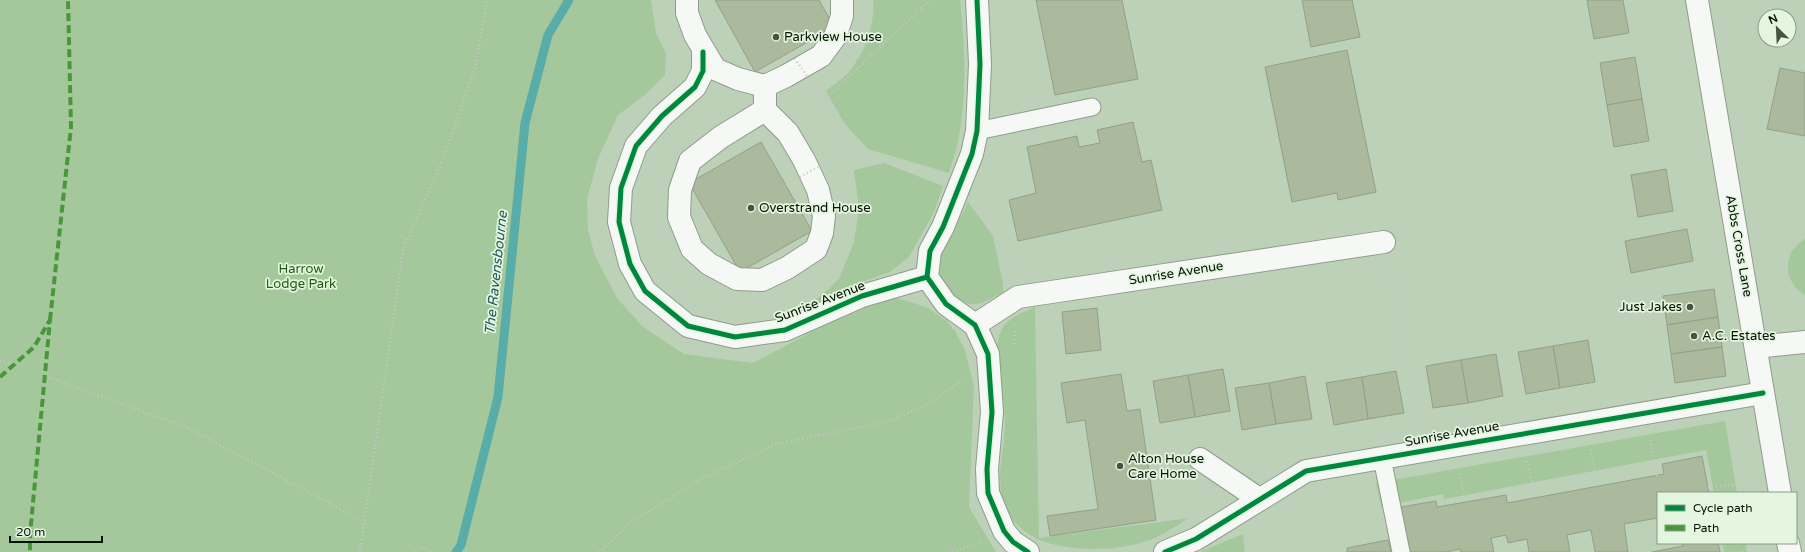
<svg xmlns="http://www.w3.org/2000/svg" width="1805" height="552" viewBox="0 0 1805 552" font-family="'Varela Round',sans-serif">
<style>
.green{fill:#a4c89c}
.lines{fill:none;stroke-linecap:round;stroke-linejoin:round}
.stream{stroke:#58ada9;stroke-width:9}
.building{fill:#abb99c;stroke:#949f8b}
.lane-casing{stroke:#8e9d8b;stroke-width:19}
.street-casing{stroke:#8e9d8b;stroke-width:24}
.secondary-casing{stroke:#8e9d8b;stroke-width:24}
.path{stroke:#c4c9c2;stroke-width:2.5;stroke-dasharray:1 3;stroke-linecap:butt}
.lane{stroke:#f5f8f4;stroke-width:17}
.street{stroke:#f5f8f4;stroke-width:22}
.secondary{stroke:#f5f8f4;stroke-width:22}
.path-bridge{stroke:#c4c9c2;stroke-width:2.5;stroke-dasharray:1 3;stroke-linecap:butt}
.quiet{stroke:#48983a;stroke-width:4;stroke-dasharray:8 4;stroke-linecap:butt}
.cycleway-casing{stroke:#e4f6df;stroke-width:8}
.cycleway{stroke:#00873e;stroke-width:5}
.poi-dot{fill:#465543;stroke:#e4f6df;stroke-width:1.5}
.labels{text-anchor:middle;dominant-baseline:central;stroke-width:3.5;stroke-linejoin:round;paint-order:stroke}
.poi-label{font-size:13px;fill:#061204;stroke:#e4f6df;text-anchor:start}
.street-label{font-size:13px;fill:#061204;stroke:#e4f6df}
.park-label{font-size:13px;fill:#215b11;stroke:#e4f6df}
.water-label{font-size:14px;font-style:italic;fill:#1f5b5e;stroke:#e4f6df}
</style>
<rect width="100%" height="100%" fill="#bdd1b9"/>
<g class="green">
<polygon points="0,0 651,0 656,33 666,53 665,75 646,94 618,115 598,159 587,199 588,229 595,256 617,298 642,326 684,354 753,363 817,329 870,306 897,298 926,307 947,321 955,331 965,350 974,387 969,507 996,552 0,552"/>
<path d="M873 0H960C966 59 969 116 949 173L868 149 844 123 826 91C833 85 842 79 848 73 865 53 875 26 873 0Z"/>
<polygon points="884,163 943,186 933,214 909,257 890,272 842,289 808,307 839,279 854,242 859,209 854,170"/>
<path d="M968 202 993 236 1003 284V292C994 297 986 303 975 304 953 307 933 278 940 257 947 238 960 220 968 202Z"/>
<path d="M1805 239V295C1782 282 1782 252 1805 239Z"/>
<path d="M1035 307 1039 538 1189 518C1177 525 1163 535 1150 540 1115 552 1072 552 1039 540 1026 534 1010 521 1005 507 994 477 1005 453 1005 423 1005 393 989 359 1001 331 1006 319 1023 312 1035 307Z"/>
<polygon points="1725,421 1737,493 1714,493 1706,450 1444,499 1443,494 1381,507 1376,483"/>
<polygon points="1243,534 1245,552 1200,552"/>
<polygon points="1723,543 1746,543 1747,552 1724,552"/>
</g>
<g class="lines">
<polyline class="stream" points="456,552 461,545 498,397 525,123 548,35 569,0"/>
</g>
<g class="building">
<polygon points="715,0 819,0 834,27 755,72"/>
<polygon points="1036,0 1122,0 1138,79 1055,95"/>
<polygon points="1302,0 1352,0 1360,37 1311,47"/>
<polygon points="1587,0 1623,0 1629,33 1594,39"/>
<polygon points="1347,50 1376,192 1338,200 1337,193 1292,202 1265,67"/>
<polygon points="1635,57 1642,99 1607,105 1600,63"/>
<polygon points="1780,68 1805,73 1805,136 1767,129"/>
<polygon points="1642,99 1649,141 1614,147 1607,105"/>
<polygon points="1133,122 1142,162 1151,160 1162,210 1018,241 1009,200 1036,193 1027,147 1077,136 1079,147 1100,143 1097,130"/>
<polygon points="761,142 812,231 740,272 689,183"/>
<polygon points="1666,169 1673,211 1638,217 1631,175"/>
<polygon points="1687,229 1693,261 1631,273 1625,241"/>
<polygon points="1714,289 1718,317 1667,325 1663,296"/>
<polygon points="1097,308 1101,350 1066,354 1062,312"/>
<polygon points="1718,317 1722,347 1671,354 1667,325"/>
<polygon points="1588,340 1595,382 1560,388 1553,346"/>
<polygon points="1553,346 1560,388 1526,394 1518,352"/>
<polygon points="1722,347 1726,376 1675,383 1671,354"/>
<polygon points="1496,354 1503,396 1468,403 1461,360"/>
<polygon points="1461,360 1468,403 1433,408 1426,366"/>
<polygon points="1223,369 1230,411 1195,417 1188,375"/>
<polygon points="1396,371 1404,413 1368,419 1362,377"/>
<polygon points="1121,374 1127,411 1140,409 1156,520 1050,536 1047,516 1098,509 1085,420 1067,423 1061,383"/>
<polygon points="1188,375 1195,417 1160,423 1153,381"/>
<polygon points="1305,376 1312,419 1276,424 1269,383"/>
<polygon points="1362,377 1368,419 1334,425 1326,383"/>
<polygon points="1269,383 1276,424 1242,430 1235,388"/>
<polygon points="1702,456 1709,493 1658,493 1658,518 1624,524 1628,552 1595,552 1591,530 1567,535 1570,552 1529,552 1527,539 1508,543 1506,535 1491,538 1494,552 1461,552 1460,549 1446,552 1409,552 1401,507 1436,501 1437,507 1506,495 1507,503 1664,474 1662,464"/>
<polygon points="1388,540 1391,552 1347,552 1347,548"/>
<polygon points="1682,543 1718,543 1720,552 1652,552 1683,546"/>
</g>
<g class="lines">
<g class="lane-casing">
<g id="lane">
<polyline points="977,131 1092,107"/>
<polyline points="1382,458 1401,552"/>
</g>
</g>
<g class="street-casing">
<g id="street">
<polyline points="687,0 687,13 695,35 715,69 738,79 765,86 786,76 821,56 835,37 842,16 842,0"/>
<polyline points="977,0 980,64 977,131 972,154 943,227 930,251 927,277 946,304 975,325 988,354 992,412 987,469 988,493 1004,531 1013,542 1028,552"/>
<polyline points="703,52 703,71 695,87 662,116 636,146 621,188 619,222 630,264 645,291 688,326 735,337 785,330 862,296 927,277"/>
<polyline points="765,110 788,133 804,160 818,190 824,216 822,233 816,249 787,268 762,280 737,279 709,264 692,249 679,217 680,190 690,161 721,137 765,110 765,86"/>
<polyline points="975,325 1018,297 1384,242"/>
<polyline points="1200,459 1259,499"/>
<polyline points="1165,552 1196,539 1306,471 1763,393"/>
</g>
</g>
<g class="secondary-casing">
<g id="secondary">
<polyline points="1697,0 1780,493"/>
<polyline points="1756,347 1805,342"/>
<polyline points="1788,543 1790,552"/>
</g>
</g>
<g class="path">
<polyline points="930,0 824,100 853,147 872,158 935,175"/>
<polyline points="979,208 1002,241 1011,271"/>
<polyline points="1389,268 1418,424"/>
<polyline points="1014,344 1015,331"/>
<polyline points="0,361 15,364"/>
<polyline points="45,376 186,427 365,522"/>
<polyline points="1650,440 1657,476"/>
<polyline points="1590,449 1599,486"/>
<polyline points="1527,461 1536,498"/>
<polyline points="1460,473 1465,502"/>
<polyline points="1708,488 1751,482"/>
<polyline points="360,552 403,250 445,154 475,68 487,0"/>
<polyline points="415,552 424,547 431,552"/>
<polyline points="599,552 634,520 699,480 776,444 886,422 924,406 963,380"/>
<polyline points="948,552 963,549 980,542"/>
<polyline points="1739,552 1763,549"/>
</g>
<use href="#lane" class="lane"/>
<use href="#street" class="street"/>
<use href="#secondary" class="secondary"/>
<g class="path-bridge">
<polyline points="790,52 824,100"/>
<polyline points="786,185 853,147"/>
</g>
<g class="quiet">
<polyline points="50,320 71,127 68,0"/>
<polyline points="0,377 34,347 50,320 30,535 30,552"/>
</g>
<g class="cycleway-casing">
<g id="cycleway">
<polyline points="977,0 980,64 977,131 972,154 943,227 930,251 927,277 946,304 975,325 988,354 992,412 987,469 988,493 1004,531 1013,542 1028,552"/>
<polyline points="703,52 703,71 695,87 662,116 636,146 621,188 619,222 630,264 645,291 688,326 735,337 785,330 862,296 927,277"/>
<polyline points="1165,552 1196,539 1306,471 1763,393"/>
</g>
</g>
<use href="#cycleway" class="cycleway"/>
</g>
<g class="poi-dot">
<circle cx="776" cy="37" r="4"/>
<circle cx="751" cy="208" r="4"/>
<circle cx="1690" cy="307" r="4"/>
<circle cx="1694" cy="336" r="4"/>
<circle cx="1120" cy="466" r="4"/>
</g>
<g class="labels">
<g class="poi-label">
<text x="784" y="37">Parkview House</text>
<text x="759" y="208">Overstrand House</text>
<text x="1682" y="307" text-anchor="end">Just Jakes</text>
<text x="1702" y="336">A.C. Estates</text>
<text x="1128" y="459">Alton House<tspan x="1128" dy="15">Care Home</tspan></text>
</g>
<g class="street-label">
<text transform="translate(1739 246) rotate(80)">Abbs Cross Lane</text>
<text transform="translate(1176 273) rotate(-9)">Sunrise Avenue</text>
<text transform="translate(820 302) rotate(-21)">Sunrise Avenue</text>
<text transform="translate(1452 434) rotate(-10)">Sunrise Avenue</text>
</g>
<g class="park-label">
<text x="301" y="269">Harrow<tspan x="301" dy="15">Lodge Park</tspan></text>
</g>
<g class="water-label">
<text transform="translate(496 273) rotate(-84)">The Ravensbourne</text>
</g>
</g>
<rect x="1657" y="492" width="140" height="52" fill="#e4f6df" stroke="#8b9b87"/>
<rect x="1665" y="505" width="20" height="6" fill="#00873e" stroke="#8b9b87"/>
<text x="1693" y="512" font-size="12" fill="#061204">Cycle path</text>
<rect x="1665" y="525" width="20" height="6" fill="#48983a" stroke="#8b9b87"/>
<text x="1693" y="532" font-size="12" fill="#061204">Path</text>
<g transform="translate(1777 28) rotate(336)"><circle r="19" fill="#e4f6df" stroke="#8b9b87"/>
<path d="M0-3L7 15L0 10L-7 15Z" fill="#465543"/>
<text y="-6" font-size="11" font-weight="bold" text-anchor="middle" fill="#061204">N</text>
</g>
<path d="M10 536v6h92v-6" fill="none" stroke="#061204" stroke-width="2"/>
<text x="16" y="536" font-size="12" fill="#061204" stroke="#e4f6df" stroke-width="3" paint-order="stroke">20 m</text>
</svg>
